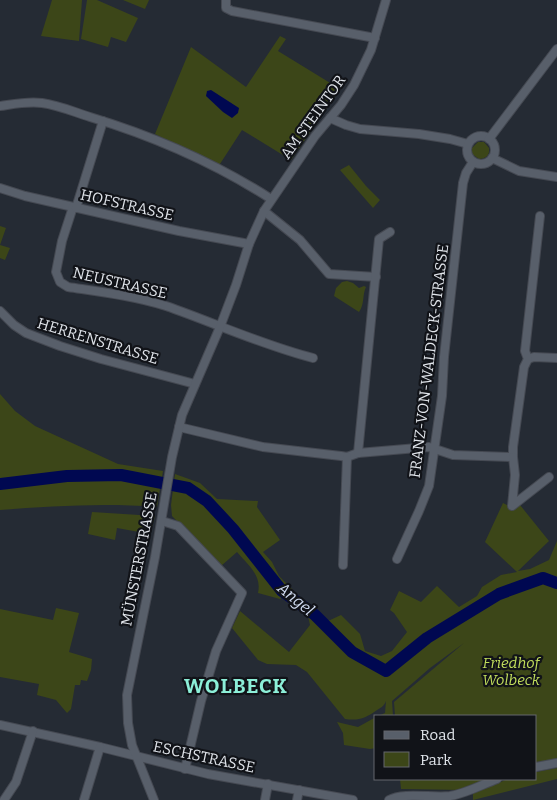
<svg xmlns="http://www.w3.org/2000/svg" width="557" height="800" viewBox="0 0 557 800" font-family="Bitter,serif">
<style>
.green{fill:#3c4618}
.water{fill:#000851}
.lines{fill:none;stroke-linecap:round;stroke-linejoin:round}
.river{stroke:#000851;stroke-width:12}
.minor-casing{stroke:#454952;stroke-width:10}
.minor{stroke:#585f6a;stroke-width:8}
.labels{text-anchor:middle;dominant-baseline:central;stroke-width:4.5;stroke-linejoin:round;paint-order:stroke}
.street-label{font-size:15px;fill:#e0e4ea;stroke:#111318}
.park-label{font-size:15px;font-style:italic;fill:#c1dd5c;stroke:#111318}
.water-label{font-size:16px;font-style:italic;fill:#d1dcf1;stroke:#111318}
.district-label{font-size:20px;font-weight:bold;letter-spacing:1px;fill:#8cefd8;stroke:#111318}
</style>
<rect width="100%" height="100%" fill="#252b34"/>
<g class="green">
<polygon points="52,0 82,0 79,41 41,36"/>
<polygon points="87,0 97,0 138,18 126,42 111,37 108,47 81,39"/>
<polygon points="123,0 149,0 145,9"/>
<polygon points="280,36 286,39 278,51 340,89 291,160 242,130 218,167 155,134 191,47 246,87"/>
<path d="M478 142H484L489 148C490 155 486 159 479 159L472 154V148Z"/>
<polygon points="349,165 366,186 380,200 373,208 340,170"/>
<polygon points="0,226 6,228 0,245 10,248 5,260 0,258"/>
<path d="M347 281 353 283 359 288 364 286 366 287C362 295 365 303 359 312L334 296 336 288 342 282Z"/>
<path d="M0 394 15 411 35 426 118 464 163 471 157 507C104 503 53 506 0 510Z"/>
<path d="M175 474 200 483 217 499 258 501 257 507 280 540 263 552 272 562 279 576 293 590 280 599 258 593C262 575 248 565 237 552L221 566 172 516 171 505Z"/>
<path d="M503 503 511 507 520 505 549 541 518 571 530 569 549 560 557 541V759L536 764V716H395L394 702 464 643 430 668 392 701 393 716H378L385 713 386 701C384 706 382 707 377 710 366 718 359 721 345 719L307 672 296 665 267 664 258 660 232 628 240 611 289 652 310 625 308 616 353 655 387 674 416 650 413 645 392 662 384 665 363 654 328 621 341 615 360 634 365 651 381 656 392 651 407 632 394 613 390 610 399 591 421 602 437 586 459 607 477 596 482 587 501 575 517 572 485 542Z"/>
<polygon points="92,512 155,516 150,534 117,528 115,540 88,534"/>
<polygon points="56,608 79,613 69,652 92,659 91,670 87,681 81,680 80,685 75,685 71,709 67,713 56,700 37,695 39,684 0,677 0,609 53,620"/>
<polygon points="376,717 376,748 370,749 344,745 343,733 337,722 358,727"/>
<polygon points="557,768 557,779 473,800 473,793 508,779 536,779 536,772"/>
<polygon points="400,779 488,779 464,790 401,789"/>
</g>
<polygon class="water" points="211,90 239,108 238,113 232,118 223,112 206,96 207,91"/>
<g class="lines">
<polyline class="river" points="0,484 67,476 121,475 188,488 207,501 233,529 282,591 315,615 352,652 386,671 427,638 499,594 543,578 557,583"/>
<g class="minor-casing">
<g id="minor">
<polyline points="226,0 226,8 232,11 375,38"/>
<path d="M0 106C14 104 28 101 42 103 58 105 74 112 90 117 153 136 215 163 271 199"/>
<polyline points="330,118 346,125 360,129 419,134 450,139 468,144"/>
<circle cx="481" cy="150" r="14"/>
<polyline points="489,139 557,49"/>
<polyline points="492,158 519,171 557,177"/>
<polyline points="0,188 25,196 179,231 249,244"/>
<path d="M73 207 62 241 56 272 60 282 68 287C101 292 134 296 166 306 215 323 262 345 313 358"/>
<polyline points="76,208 103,121"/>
<polyline points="264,211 300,240 329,274 376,277"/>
<polyline points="0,311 14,325 26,333 60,346 101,359 195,384"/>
<polyline points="528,359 534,357 557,358"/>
<polyline points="179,427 263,447 341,456 347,457 358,453 429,447 453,455 513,457 513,447 524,367 528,359 525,351 540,216"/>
<polyline points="358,453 379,239 390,232"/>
<polyline points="513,457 515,475 512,506 549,477"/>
<polyline points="162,521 178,526 242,593 216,651 201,701 185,769"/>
<polyline points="397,559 419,511 429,486 442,396 444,357 463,183 466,173 473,162"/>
<polyline points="343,565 347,457"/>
<polyline points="0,725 100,747 208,774 353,800"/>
<polyline points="536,767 557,763"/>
<polyline points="4,800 16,782 33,731"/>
<polyline points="84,800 100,747"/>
<polyline points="154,800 132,745 128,723 127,695 155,557 172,457 182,415 220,327 236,285 249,244 264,211 315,136 341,105 354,85 371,50 386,0"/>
<polyline points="265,800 268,784"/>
<polyline points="297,800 299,790"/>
<path d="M389 800C403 792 432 798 450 796 467 793 481 785 497 779"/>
</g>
</g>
<use href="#minor" class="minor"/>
</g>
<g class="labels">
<g class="street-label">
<text transform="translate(313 117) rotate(-54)">AM STEINTOR</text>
<text transform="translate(127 205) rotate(13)">HOFSTRASSE</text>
<text transform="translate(120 283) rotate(13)">NEUSTRASSE</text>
<text transform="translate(98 341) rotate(17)">HERRENSTRASSE</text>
<text transform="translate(429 361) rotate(-83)">FRANZ-VON-WALDECK-STRASSE</text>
<text transform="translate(139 559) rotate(-79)">MÜNSTERSTRASSE</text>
<text transform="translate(204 757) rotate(12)">ESCHSTRASSE</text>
</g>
<g class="park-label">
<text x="511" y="663">Friedhof<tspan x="511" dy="17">Wolbeck</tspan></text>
</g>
<g class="water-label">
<text transform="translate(296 599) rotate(40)">Angel</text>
</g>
<g class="district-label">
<text x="236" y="686">WOLBECK</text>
</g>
</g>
<rect x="374" y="715" width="162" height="65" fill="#111318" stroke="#64676c"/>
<rect x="384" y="731" width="25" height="8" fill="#585f6a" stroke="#64676c"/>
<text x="420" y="740" font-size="15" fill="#e0e4ea">Road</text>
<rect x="384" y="752" width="25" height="15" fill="#3c4618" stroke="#64676c"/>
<text x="420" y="765" font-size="15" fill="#e0e4ea">Park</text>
</svg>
